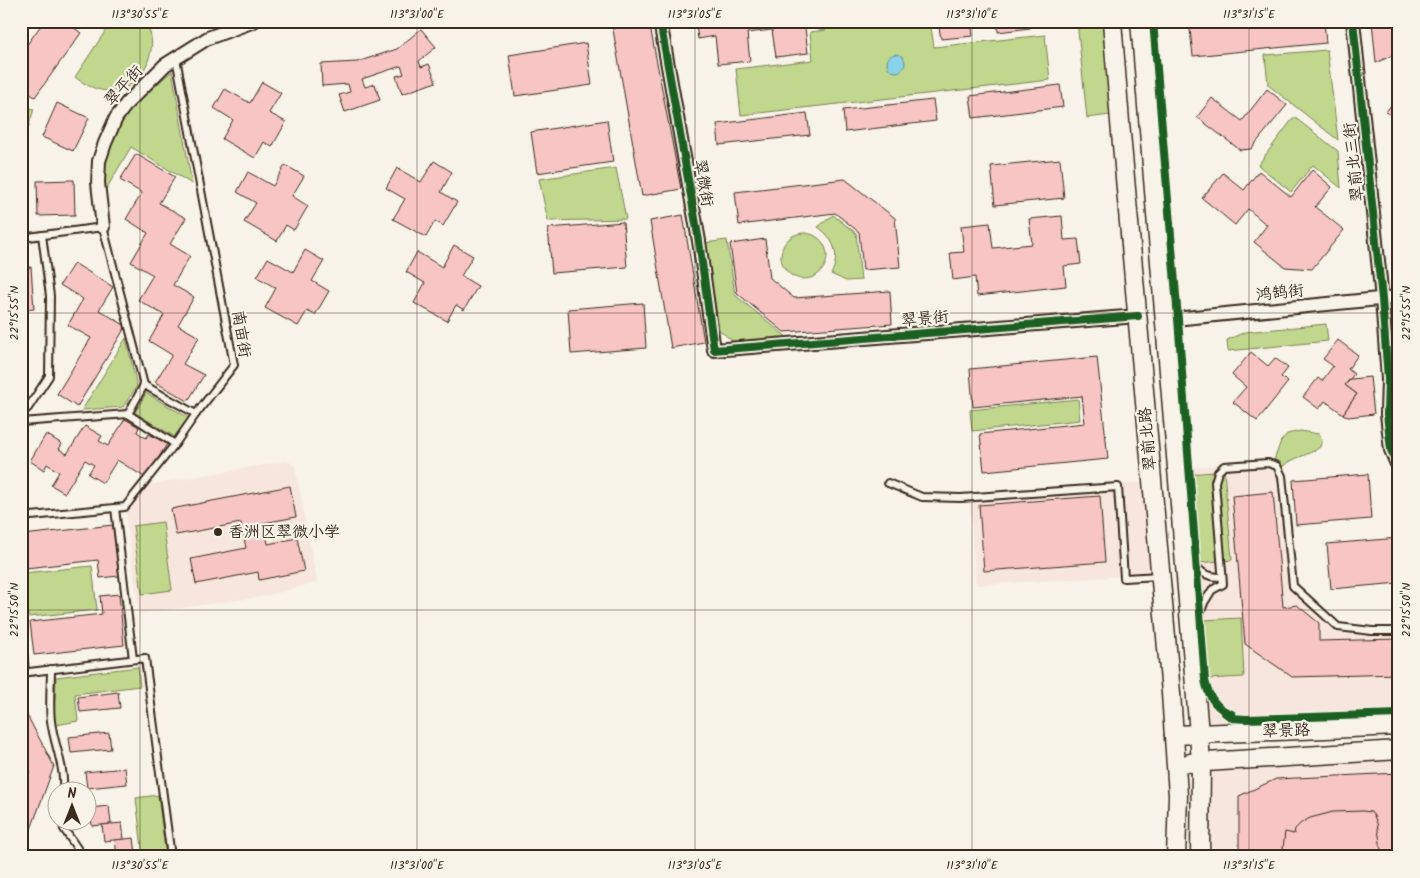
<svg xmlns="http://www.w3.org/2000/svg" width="1420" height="878" viewBox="0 0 1420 878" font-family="Kalam,'LXGW WenKai TC',sans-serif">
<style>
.built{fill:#f7e6dd}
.green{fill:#c0d78d;stroke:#7e8056}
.water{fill:#89d2ea;stroke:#6a8f98}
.building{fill:#f7c6c4;stroke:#3b2a1e}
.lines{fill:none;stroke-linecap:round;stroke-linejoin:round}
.lane-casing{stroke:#3b2a1e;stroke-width:10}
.street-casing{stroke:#3b2a1e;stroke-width:16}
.secondary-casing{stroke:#3b2a1e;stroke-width:21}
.lane{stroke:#f7f3e8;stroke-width:6}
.street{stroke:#f7f3e8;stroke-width:12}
.secondary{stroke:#f7f3e8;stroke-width:18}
.cycleway-casing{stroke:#f7f3e8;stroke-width:11}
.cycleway{stroke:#1b5e20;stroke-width:8}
.ticks{fill:none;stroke:#3b2a1e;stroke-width:1;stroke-opacity:0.45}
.poi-dot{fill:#3b2a1e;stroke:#f7f3e8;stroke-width:2}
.labels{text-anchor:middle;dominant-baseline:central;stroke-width:4.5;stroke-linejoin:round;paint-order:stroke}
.street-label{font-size:16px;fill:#3b2a1e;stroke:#f7f3e8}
.poi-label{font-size:16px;fill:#3b2a1e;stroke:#f7f3e8;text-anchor:start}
.neatline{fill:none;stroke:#3b2a1e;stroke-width:2}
.ticks-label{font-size:12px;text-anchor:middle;fill:#3b2a1e}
</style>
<rect width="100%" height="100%" fill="#f7f3e8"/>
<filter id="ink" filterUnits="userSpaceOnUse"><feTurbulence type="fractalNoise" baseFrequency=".02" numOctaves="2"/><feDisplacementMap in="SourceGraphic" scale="10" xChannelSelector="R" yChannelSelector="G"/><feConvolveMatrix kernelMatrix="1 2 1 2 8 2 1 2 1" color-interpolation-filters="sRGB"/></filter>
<g filter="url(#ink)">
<g class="built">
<polygon points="1276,459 1289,588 1336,633 1399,632 1399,720 1205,727 1186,468"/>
<polygon points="287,461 295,466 317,582 266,596 139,614 125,507 142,486"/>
<polygon points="1150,482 1157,574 976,585 969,495"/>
<polygon points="1399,755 1399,857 1204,857 1204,766"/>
</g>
<g class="green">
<path d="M112 21H143C165 43 141 93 110 91 97 91 85 85 75 77Z"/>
<polygon points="825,21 930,21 934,47 1045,35 1050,80 741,115 736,69 813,60 810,32 826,30"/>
<polygon points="1077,21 1103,21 1110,115 1087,118"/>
<polygon points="1327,50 1338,140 1268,85 1265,55"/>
<path d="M172 71 192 184 131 147 105 191C105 181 104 170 105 160 113 119 143 97 172 71Z"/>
<polygon points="21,106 34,109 21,150"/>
<polygon points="1294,117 1338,151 1341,188 1313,165 1291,192 1258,165"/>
<polygon points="616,168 626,219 548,221 539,179"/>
<path d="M833 215 856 233 861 280 846 281 831 274C841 256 834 238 818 227Z"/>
<circle cx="804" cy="256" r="23"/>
<polygon points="727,240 735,295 788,338 734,342 719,330 705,243"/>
<polygon points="1326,324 1328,341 1228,351 1227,340 1245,332"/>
<polygon points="126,338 137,386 123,407 82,410"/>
<polygon points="146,393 189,418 175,437 135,413"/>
<polygon points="1078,399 1080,420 972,431 970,410"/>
<path d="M1300 431 1319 434 1322 441 1320 447C1308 456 1293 457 1282 467L1281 462 1274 460 1281 441 1287 434Z"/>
<polygon points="1224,471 1232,560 1198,563 1190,474"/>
<polygon points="163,522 172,590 142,594 133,526"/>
<polygon points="92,566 97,610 28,617 23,573"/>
<polygon points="1241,618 1244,677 1206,679 1203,620"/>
<polygon points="138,667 140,686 75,694 78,721 56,725 54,717 56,677"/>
<polygon points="158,795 166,857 143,857 136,798"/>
</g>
<circle class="water" cx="896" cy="63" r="9"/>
<g class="building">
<polygon points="44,21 65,21 81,33 35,97 21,88 21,53"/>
<polygon points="182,21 200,21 184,27"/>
<polygon points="627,21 649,21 681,189 642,196 612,24"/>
<polygon points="731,21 819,21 819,27 805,28 808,53 776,57 772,30 747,33 750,61 718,64 715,36 698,39 696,25"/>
<polygon points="938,21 971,21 973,36 941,39"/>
<polygon points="997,21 1029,21 1030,28 998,32"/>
<polygon points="1189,21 1324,21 1326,43 1193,56"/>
<polygon points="1372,21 1399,21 1399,52 1376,63"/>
<polygon points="421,29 436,47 419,61 421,67 429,64 436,82 402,94 396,76 404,74 401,66 362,79 365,87 375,84 380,100 345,112 339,95 350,92 348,84 322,86 321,64 357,62 397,49"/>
<polygon points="586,43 592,85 515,96 509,55"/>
<polygon points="262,82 281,93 269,113 286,122 272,147 264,142 255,158 222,139 233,120 214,108 225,89 250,103"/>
<polygon points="1060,85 1063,107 973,118 970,96"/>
<polygon points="1267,89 1287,105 1251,149 1240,150 1197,117 1212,98 1242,121"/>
<polygon points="1399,94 1399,121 1386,112"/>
<polygon points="933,100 936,121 845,132 843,110"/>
<polygon points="57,103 89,118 73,151 42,137"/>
<polygon points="807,113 810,135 719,145 717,124"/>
<polygon points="607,120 613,162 537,173 531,132"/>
<polygon points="1399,131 1399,148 1391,142"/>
<polygon points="136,154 175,177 159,203 186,218 170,244 190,256 173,285 194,297 178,325 199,337 183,364 204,375 188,401 155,382 172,355 149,341 164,315 138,300 153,275 131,262 148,233 126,219 142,193 120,180"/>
<polygon points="1060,159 1064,198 995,205 991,166"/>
<polygon points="434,161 452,172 441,192 457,202 443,226 435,221 426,237 393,219 405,199 386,188 397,168 421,182"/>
<polygon points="285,165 304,176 292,196 308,206 294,230 286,225 277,241 244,222 256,203 237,192 248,172 273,186"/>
<polygon points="1312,170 1332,187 1315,207 1344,230 1312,269 1285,267 1254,242 1267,225 1248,209 1235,225 1202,198 1223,173 1244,190 1259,171 1291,197"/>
<polygon points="845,179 895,218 900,267 863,270 859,232 835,213 739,225 735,192"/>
<polygon points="74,180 75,215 38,216 37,181"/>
<polygon points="683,215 704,342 671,348 650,221"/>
<polygon points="1062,216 1064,240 1078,239 1081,264 1064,266 1066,286 977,296 975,277 953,280 950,253 964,252 961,226 990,223 993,248 1032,244 1029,219"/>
<polygon points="623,222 627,267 552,273 548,228"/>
<polygon points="765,239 770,278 794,298 890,291 892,324 784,332 737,293 730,244"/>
<polygon points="454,245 473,256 461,276 478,286 464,310 456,305 447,321 414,303 425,283 406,272 417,252 442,267"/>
<polygon points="305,250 324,261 312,281 329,291 315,315 307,311 298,326 265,308 276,288 257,277 268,258 293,272"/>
<polygon points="74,263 113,287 99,310 126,326 77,407 57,394 91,338 68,325 83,299 60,285"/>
<polygon points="31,267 34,309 21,310 21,268"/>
<polygon points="643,303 646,348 571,354 568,309"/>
<polygon points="1338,340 1358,355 1348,369 1354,374 1345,385 1357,394 1343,414 1325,401 1319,409 1303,397 1318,378 1322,381 1333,366 1323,359"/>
<polygon points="1251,352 1268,366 1275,358 1288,368 1281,377 1288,382 1257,421 1233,402 1246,387 1232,375"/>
<polygon points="1097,357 1108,459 984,471 980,434 1085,423 1082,396 973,407 970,369"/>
<polygon points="1370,377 1374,414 1348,417 1343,414 1357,394 1345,385 1351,379"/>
<polygon points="125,419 139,427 137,432 146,438 149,434 167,444 146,478 117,460 103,483 88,474 94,465 85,460 65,493 51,485 59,472 47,464 44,470 30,461 46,434 62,444 59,449 67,454 85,426 102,436 99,441 108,446"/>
<polygon points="1368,474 1371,519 1296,525 1293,480"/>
<polygon points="290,486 296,517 264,523 268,544 297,538 304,571 259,580 258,572 196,584 191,559 246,548 241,523 176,535 171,509"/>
<polygon points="1273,492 1283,607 1297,605 1319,623 1319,641 1399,639 1399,674 1292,677 1245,644 1232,496"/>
<polygon points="1100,496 1105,562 984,571 979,505"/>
<polygon points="113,525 119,576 100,578 98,560 26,568 23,535"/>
<polygon points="1399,538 1399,583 1331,589 1327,544"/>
<polygon points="119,594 124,645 34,655 30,622 102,614 100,596"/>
<polygon points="118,692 120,708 80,712 78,697"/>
<polygon points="21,704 54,766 27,840 21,840 21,794 30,770 21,756"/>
<polygon points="109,733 111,749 71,753 69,737"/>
<polygon points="125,768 127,784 87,788 85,772"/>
<polygon points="1399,773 1399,857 1239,857 1239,796 1276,779"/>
<polygon points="109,806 111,824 92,826 90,808"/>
<polygon points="1363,811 1371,812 1374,816 1377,823 1381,849 1377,857 1286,856 1283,849 1285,832 1294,834 1295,829 1301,823 1310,818 1333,812"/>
<polygon points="122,823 124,839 104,841 102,825"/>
<polygon points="134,838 136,854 117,856 115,840"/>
<polygon points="142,854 142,857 122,857 122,856"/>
</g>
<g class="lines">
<g class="lane-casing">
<g id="lane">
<polyline points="21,238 103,227 144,385 128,414 21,422"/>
<polyline points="144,385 196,414"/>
<polyline points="21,414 28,408 49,376 50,296 42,235"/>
<polyline points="128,414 175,444"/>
<polyline points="888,483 922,497 961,498 1118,487 1124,578 1160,576"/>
<polyline points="115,508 133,659"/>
<polyline points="21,517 125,507 175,444 196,414 234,365 176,58"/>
<path d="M1190 558C1200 572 1204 577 1222 577"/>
<polyline points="1196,626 1204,603 1212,590 1223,584 1215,482 1218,472 1224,466 1268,463 1277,466 1282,476 1293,586 1338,627 1372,631 1399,631"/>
<polyline points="21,633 25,672"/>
<path d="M51 669C51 686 49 704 51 721 54 745 65 766 63 790"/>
<polyline points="21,673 145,658 171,857"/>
<polyline points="62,820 64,829 83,857"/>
</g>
</g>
<g class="street-casing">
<g id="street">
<polyline points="660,21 699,241 714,350 1138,316"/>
<polyline points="1353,21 1382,299 1388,379 1387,414 1391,450 1399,469"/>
<polyline points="103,227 98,183 99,161 105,143 116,118 127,103 165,65 208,38 254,21"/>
<polyline points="1164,320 1399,297"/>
</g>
</g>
<g class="secondary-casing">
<g id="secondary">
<polyline points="1112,21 1120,122 1171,693 1178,795 1176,857"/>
<polyline points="1140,21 1199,734 1201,763 1200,857"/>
<polyline points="1174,735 1399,726"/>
<polyline points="1190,763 1399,750"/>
</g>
</g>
<use href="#lane" class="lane"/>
<use href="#street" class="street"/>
<use href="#secondary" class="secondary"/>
<g class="cycleway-casing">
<g id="cycleway">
<polyline points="660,21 699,241 714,350 1138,316"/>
<path d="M1153 21 1178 319 1205 680C1208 696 1216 709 1232 714"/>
<polyline points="1353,21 1382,299 1388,379 1387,414 1391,450 1399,469"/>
<polyline points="1225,713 1232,718 1246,719 1399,714"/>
</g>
</g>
<use href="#cycleway" class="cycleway"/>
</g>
</g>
<path class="ticks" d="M140 21V857M417 21V857M695 21V857M972 21V857M1249 21V857M21 313H1399M21 610H1399"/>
<circle class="poi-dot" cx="218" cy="532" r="5"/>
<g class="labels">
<g class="street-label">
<text transform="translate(124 86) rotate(-48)">翠平街</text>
<text transform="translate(1354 162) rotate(-96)">翠前北三街</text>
<text transform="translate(703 183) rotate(80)">翠微街</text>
<text transform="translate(1280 293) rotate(-6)">鸿鹄街</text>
<text transform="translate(925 319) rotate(-5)">翠景街</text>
<text transform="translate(241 334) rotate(81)">南亩街</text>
<text transform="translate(1148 439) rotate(-95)">翠前北路</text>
<text transform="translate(1286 731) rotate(-2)">翠景路</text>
</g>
<g class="poi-label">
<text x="228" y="532">香洲区翠微小学</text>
</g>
</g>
<rect width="1420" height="878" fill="none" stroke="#f7f3e8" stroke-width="55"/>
<g transform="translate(72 806)"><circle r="24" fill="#f7f3e8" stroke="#aca397"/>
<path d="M0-4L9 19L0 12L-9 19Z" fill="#3b2a1e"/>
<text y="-8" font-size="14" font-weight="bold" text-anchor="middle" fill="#3b2a1e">N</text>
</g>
<rect x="28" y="28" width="1364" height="822" class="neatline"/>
<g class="ticks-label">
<text x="140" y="18">113°30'55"E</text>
<text x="417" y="18">113°31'00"E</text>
<text x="695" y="18">113°31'05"E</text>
<text x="972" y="18">113°31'10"E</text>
<text x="1249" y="18">113°31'15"E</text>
<text transform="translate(14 313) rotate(-90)" y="4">22°15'55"N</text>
<text transform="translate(1406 313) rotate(-90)" y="4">22°15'55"N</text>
<text transform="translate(14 610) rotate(-90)" y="4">22°15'50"N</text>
<text transform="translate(1406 610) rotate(-90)" y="4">22°15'50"N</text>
<text x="140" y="869">113°30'55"E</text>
<text x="417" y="869">113°31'00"E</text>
<text x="695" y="869">113°31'05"E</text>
<text x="972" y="869">113°31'10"E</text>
<text x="1249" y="869">113°31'15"E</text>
</g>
</svg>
